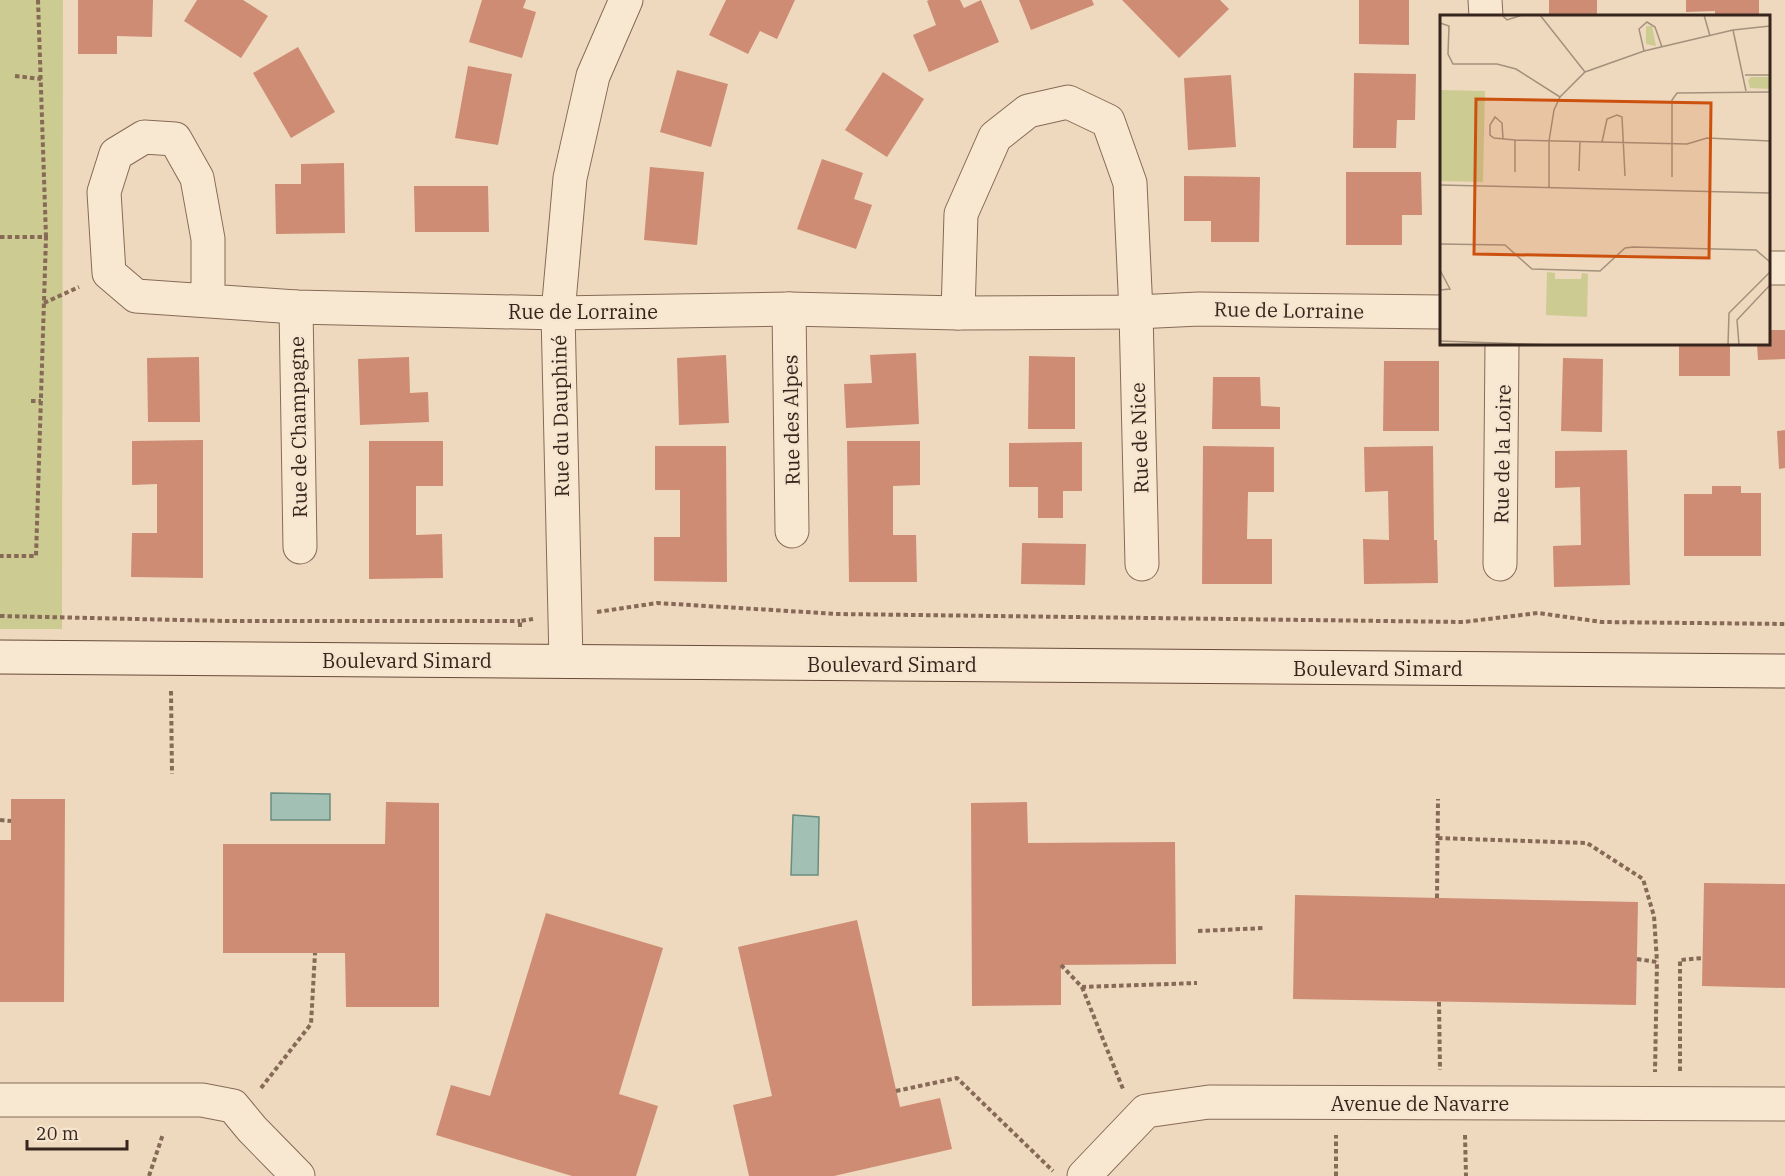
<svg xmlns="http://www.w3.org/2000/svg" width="1785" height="1176" viewBox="0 0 1785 1176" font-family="'IBM Plex Serif',serif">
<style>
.green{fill:#cccb92}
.water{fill:#a2c0b3;stroke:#698d7f;stroke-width:1.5}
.building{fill:#cd8c73}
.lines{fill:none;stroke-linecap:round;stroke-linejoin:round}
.street-casing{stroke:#866a57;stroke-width:35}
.secondary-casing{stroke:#684b3a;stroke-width:35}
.path{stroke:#866a57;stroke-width:4;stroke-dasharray:4.5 3;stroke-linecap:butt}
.street{stroke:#f9e8d1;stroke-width:33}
.secondary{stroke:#f9e8d1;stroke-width:33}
.labels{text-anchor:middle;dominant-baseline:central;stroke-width:4.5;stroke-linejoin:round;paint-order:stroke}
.street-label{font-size:20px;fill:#36251c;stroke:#f5e5ce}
.inset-road{fill:none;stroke:#a4917d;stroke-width:1.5}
.view{fill:#cd510e;fill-opacity:0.15;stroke:#cd510e;stroke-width:3}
.inset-edge{fill:none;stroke:#36251c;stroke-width:3}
</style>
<rect width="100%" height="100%" fill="#eed9be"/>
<polygon class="green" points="0,0 63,0 62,629 0,629"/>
<g class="water">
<polygon points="271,793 330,794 330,820 271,820"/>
<polygon points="793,815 819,817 818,875 791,875"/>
</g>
<g class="building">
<polygon points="78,0 153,0 152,37 117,36 117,54 78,54"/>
<polygon points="197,0 243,0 268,16 241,58 184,21"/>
<polygon points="482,0 526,0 523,8 536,12 522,58 469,42"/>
<polygon points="726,0 795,0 777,39 760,31 748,54 709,35"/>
<polygon points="929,0 960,0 964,8 981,0 999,42 929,72 913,35 936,25 927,1"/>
<polygon points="1019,0 1092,0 1094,5 1031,30"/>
<polygon points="1122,0 1220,0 1229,9 1179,58"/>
<polygon points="1359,0 1409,0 1409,45 1359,44"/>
<rect x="1549" y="0" width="48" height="16"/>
<polygon points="1686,0 1759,0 1759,16 1715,16 1715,11 1686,12"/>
<polygon points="298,47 335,112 291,138 253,73"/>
<polygon points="468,66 512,74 498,145 455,138"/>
<polygon points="677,70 728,84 711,147 660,132"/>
<polygon points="883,72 924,99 887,157 845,130"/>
<polygon points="1354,73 1416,74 1415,120 1397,120 1396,148 1353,148"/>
<polygon points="1231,75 1236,147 1188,150 1184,78"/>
<polygon points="822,159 863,173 854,199 872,205 856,249 797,229"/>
<polygon points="344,163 345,233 276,234 275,184 301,184 301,164"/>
<polygon points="650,167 704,172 697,245 644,240"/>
<polygon points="1346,172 1421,172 1422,215 1402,215 1402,245 1346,245"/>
<polygon points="1184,176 1260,177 1259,242 1211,242 1211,221 1184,221"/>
<polygon points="414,186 488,186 489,232 415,232"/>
<polygon points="1768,330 1785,330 1785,359 1758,360 1757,344 1768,344"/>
<rect x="1679" y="344" width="51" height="32"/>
<polygon points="916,353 919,424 846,428 844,384 872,383 870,355"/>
<polygon points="726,355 729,423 679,425 677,358"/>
<polygon points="1029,356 1075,357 1075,429 1028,429"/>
<polygon points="199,357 200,422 148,422 147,358"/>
<polygon points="409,357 410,393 428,392 429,422 360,425 358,359"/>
<polygon points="1563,358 1603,359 1602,432 1561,431"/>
<polygon points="1384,361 1439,361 1439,431 1383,431"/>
<polygon points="1213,377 1260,377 1261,406 1280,407 1280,429 1212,429"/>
<polygon points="1785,430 1785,468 1779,469 1777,431"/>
<polygon points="203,440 203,578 131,577 132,533 157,533 157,484 132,485 132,441"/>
<polygon points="369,441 443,441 443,486 416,486 416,535 442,534 443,578 369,579"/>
<polygon points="847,441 920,441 920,485 893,486 893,535 916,535 917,582 849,582"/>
<polygon points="1082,442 1082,491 1063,491 1063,518 1038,518 1038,487 1009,487 1009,443"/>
<polygon points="655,446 726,446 727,582 654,581 654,537 680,537 680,490 655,490"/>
<polygon points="1203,446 1274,447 1274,492 1248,492 1247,539 1272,539 1272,584 1202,584"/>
<polygon points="1433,446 1434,540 1437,540 1438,583 1364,584 1363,539 1389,540 1388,491 1365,492 1364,447"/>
<polygon points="1627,450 1630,585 1554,587 1553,546 1581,545 1580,487 1555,488 1555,451"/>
<polygon points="1712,486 1741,486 1741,493 1761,493 1761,556 1684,556 1684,494 1712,494"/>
<polygon points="1022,543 1086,544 1085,585 1021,584"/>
<polygon points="11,799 65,799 64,1002 0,1002 0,840 11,840"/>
<polygon points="386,802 439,803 439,1007 346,1007 345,953 223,953 223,844 385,844"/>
<polygon points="1027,802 1028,843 1175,842 1176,964 1061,965 1061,1005 972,1006 971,803"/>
<polygon points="1704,883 1785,884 1785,988 1702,986"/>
<polygon points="1295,895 1638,902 1636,1005 1293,999"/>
<polygon points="546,913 663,948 619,1094 658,1106 636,1176 572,1176 436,1135 451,1085 490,1096"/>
<polygon points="857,920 900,1107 940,1098 952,1149 834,1176 749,1176 733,1105 772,1096 738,947"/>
</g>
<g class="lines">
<g class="street-casing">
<g id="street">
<polyline points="1485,0 1486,16"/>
<polyline points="1768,268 1785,268"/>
<polyline points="208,300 208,239 197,178 175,139 144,137 116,154 104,192 109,273 136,296 296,307 558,313 789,309 958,313 1136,312 1199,309 1442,312"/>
<polyline points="296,307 300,547"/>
<polyline points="789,309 792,531"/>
<polyline points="958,313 961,214 995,137 1028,111 1068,102 1108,121 1130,183 1136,312 1142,564"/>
<polyline points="1500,564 1502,344"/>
<polyline points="566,661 558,313 570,178 593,76 626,0"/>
<polyline points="0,1100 202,1100 233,1106 252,1129 298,1176"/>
<polyline points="1084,1176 1146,1111 1209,1102 1785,1104"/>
</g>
</g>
<g class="secondary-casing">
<polyline id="secondary" points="0,657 1785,671"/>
</g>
<g class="path">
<polyline points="38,0 46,237"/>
<polyline points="15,76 41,79"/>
<polyline points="0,237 46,237 36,556 0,556"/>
<polyline points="44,303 79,287"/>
<polyline points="31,401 41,401"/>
<polyline points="597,612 657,603 838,614 1463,622 1538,613 1602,622 1785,624"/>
<polyline points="0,616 227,621 520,621"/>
<polyline points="520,627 520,621 533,619"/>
<polyline points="171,691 172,774"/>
<polyline points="0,820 11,821"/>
<polyline points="1438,838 1587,843 1643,879 1654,916 1657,962"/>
<polyline points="1437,898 1438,799"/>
<polyline points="1198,931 1265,928"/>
<polyline points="1637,959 1657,962 1655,1072"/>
<polyline points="1061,965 1082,987 1197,983"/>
<polyline points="1082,987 1123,1089"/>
<polyline points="1439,1002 1440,1070"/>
<polyline points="1680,1071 1680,960 1703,958"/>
<polyline points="261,1088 311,1024 315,953"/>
<polyline points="896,1091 957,1078 1053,1171"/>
<polyline points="1465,1135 1466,1176"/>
<polyline points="149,1176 163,1134"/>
<polyline points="1336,1176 1336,1135"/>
</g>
<use href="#street" class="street"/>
<use href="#secondary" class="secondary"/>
</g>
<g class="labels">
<g class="street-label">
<text transform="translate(1289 310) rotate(1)">Rue de Lorraine</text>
<text x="583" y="311">Rue de Lorraine</text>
<text transform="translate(560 416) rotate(-91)">Rue du Dauphiné</text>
<text transform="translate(791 420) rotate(-91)">Rue des Alpes</text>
<text transform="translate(298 427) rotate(-91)">Rue de Champagne</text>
<text transform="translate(1139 438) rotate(-92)">Rue de Nice</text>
<text transform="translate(1502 454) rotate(-89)">Rue de la Loire</text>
<text x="407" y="660">Boulevard Simard</text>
<text x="892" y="664">Boulevard Simard</text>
<text x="1378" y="668">Boulevard Simard</text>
<text x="1420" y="1103">Avenue de Navarre</text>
</g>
</g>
<g transform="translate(1440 15)">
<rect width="330" height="330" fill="#eed9be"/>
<path d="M206 11H212L216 31 206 29ZM311 62H330V74L310 73 308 65ZM0 75 45 76 43 167 0 166ZM107 257 115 258V264H141L142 258 148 259 147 302 106 300Z" fill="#cccb92"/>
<path class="inset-road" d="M62 0 67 5 82 0M100 0 145 57M264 0 270 21M0 8 9 11 8 39 13 49H57L76 54 120 82M293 15 306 76M204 36 199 14 207 7 215 12 222 32M305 60H330M63 124 62 108 55 102 50 110V120L54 123 75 125 247 129 267 123 330 126M75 125V157M162 127 167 104 177 100 182 102 185 161M139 156 140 126M232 162V85L237 78 330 77M0 170 330 178M109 172V126L114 95 120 82 145 57 204 36 293 15 330 11M0 229 65 230 92 254 160 256 185 233 193 232 316 235 330 247M0 255 10 274 0 275M0 326 115 330M288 330 289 298 330 257M299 330 297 305 330 270"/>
<path class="view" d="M36 84 271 88 269 243 34 239Z"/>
<rect width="330" height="330" class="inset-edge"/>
</g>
<path d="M27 1140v9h100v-9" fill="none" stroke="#36251c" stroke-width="3"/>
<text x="36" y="1140" font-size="18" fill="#36251c" stroke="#f5e5ce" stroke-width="4.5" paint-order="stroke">20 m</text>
</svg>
